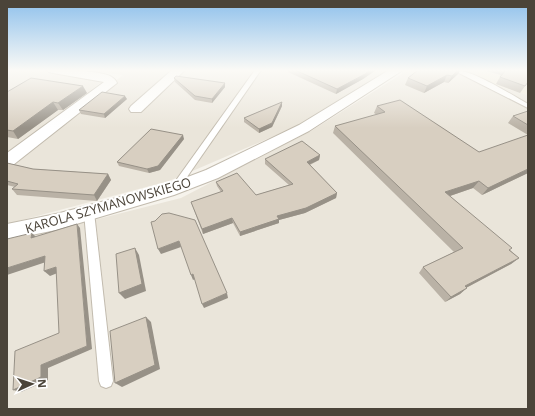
<svg xmlns="http://www.w3.org/2000/svg" width="535" height="416" viewBox="0 0 535 416" font-family="'Open Sans',sans-serif">
<style>
.residential{fill:#eae5da}
.education{fill:#efe8d6}
.lines{fill:none;stroke-linecap:round;stroke-linejoin:round}
.service-casing{stroke:#c2bbae;stroke-width:2}
.minor-casing{stroke:#c2bbae;stroke-width:2}
.service{fill:#fff;fill-rule:evenodd}
.minor{fill:#fff;fill-rule:evenodd}
.wall{fill:#bab2a6}
.shaded-wall{fill:#979187}
.building{fill:#d8cfc1;stroke:#979187}
.labels{text-anchor:middle;dominant-baseline:central;stroke-width:4;stroke-linejoin:round;paint-order:stroke}
.street-label{font-size:13px;fill:#4b4439;stroke:#fff}
</style>
<rect width="100%" height="100%" fill="#f6f3ec"/>
<g class="residential">
<polygon points="7,70 39,70 105,79 7,156"/>
<polygon points="83,70 390,70 379,78 300,125 169,181 7,224 7,165 123,75"/>
<polygon points="408,70 478,70 474,74 492,84 528,95 528,409 7,409 7,242 181,198 311,131"/>
</g>
<polygon class="education" points="478,70 528,70 528,95 492,84 474,74"/>
<g class="lines">
<g class="service-casing">
<g id="service">
<polygon points="255,70 261,70 178,190 172,190 171,188 172,186"/>
<path d="M453 70C472 69 510 94 528 104V108Z"/>
<polygon points="89,209 92,210 94,212 113,381 111,386 106,388 101,386 99,381 84,212 86,210"/>
</g>
</g>
<g class="minor-casing">
<g id="minor">
<path d="M47 70C60 70 105 70 113 78 115 79 116 81 117 83L13 165 7 166V153L104 82 53 73 49 72Z"/>
<polygon points="172,70 185,70 141,112 131,112 129,109 131,106"/>
<polygon points="389,70 403,70 309,131 218,178 174,195 56,230 7,240 7,224 56,214 169,184 206,170 299,125"/>
</g>
</g>
<use href="#service" class="service"/>
<use href="#minor" class="minor"/>
</g>
<g class="wall">
<polygon points="288,70 376,70 363,79 336,94 288,72"/>
<polygon points="418,70 460,70 458,74 448,83 444,82 424,93 405,85 408,78"/>
<polygon points="483,70 528,70 528,82 520,93 496,84 501,75"/>
<polygon points="174,78 225,87 212,103 195,100 175,82"/>
<polygon points="7,92 87,93 63,110 58,110 18,139 7,137"/>
<polygon points="127,99 105,118 81,114 79,110"/>
<polygon points="282,102 282,106 272,127 259,133 244,122 244,118"/>
<polygon points="377,106 479,152 528,173 482,195 473,188 450,196 519,258 511,264 466,288 460,294 445,302 419,273 423,267 454,252 333,133 335,126 377,115 374,113"/>
<polygon points="528,111 528,135 508,123 513,116"/>
<polygon points="184,139 160,170 149,173 119,166 117,162"/>
<polygon points="320,155 319,160 310,165 337,193 336,198 305,213 279,220 279,223 240,236 233,223 203,234 191,202 221,192 217,186 216,182 256,195 289,185 265,164 265,159"/>
<polygon points="7,163 33,169 108,174 111,180 97,201 17,195 12,189 15,187 7,185"/>
</g>
<g class="shaded-wall">
<polygon points="370,70 376,70 363,79 336,94 337,89"/>
<polygon points="458,70 460,70 458,74 448,83 452,76"/>
<polygon points="447,75 444,82 424,93 427,86"/>
<polygon points="225,83 225,87 212,103 212,99"/>
<polygon points="83,86 87,93 63,110 58,103"/>
<polygon points="125,96 127,99 105,118 104,114"/>
<polygon points="53,102 58,110 18,139 13,131"/>
<polygon points="282,102 282,106 272,127 259,133 259,129"/>
<polygon points="183,135 184,139 160,170 149,173 147,169"/>
<polygon points="320,155 319,160 306,166 307,162"/>
<polygon points="528,169 528,173 482,195 488,188"/>
<polygon points="108,174 111,180 97,201 94,195"/>
<polygon points="479,181 473,188 441,199 445,192"/>
<polygon points="337,193 336,198 305,213 279,220 279,223 240,236 240,232 277,216"/>
<polygon points="232,218 233,223 203,234 202,229"/>
<polygon points="77,224 80,228 92,349 48,368 48,380 21,392 13,390 41,365 87,346"/>
<polygon points="32,233 37,238 31,238"/>
<polygon points="179,241 181,247 161,254 158,249"/>
<polygon points="135,248 139,255 146,291 125,299 119,293"/>
<polygon points="45,256 49,261 7,275 7,268"/>
<polygon points="519,258 511,264 458,292 465,286"/>
<polygon points="56,267 60,272 50,276 44,271"/>
<polygon points="193,274 195,279 193,280 191,275"/>
<polygon points="467,288 460,294 445,302 451,297"/>
<polygon points="227,293 228,298 204,308 202,304"/>
<polygon points="146,317 151,322 160,369 122,387 115,383"/>
</g>
<g class="building">
<polygon points="295,70 370,70 365,74 337,89"/>
<polygon points="418,70 458,70 452,76 447,75 427,86 408,78"/>
<polygon points="506,70 528,70 528,82 525,86 500,77"/>
<polygon points="176,76 225,83 212,99 195,96 174,78"/>
<polygon points="31,78 83,86 58,103 53,102 13,131 7,130 7,92"/>
<polygon points="102,92 125,96 104,114 79,110"/>
<polygon points="400,100 479,152 528,135 528,169 488,188 479,181 445,192 512,248 509,250 519,258 465,286 467,288 451,297 423,267 463,248 335,126 385,112 377,106"/>
<polygon points="282,102 272,123 259,129 244,118"/>
<polygon points="528,111 528,125 513,116"/>
<polygon points="151,129 183,135 158,166 147,169 117,162"/>
<polygon points="302,141 320,155 307,162 337,193 306,208 277,216 279,219 240,232 232,218 202,229 191,202 223,191 216,182 237,173 256,195 293,184 265,159"/>
<polygon points="7,163 33,169 108,174 94,195 12,189 18,184 7,181"/>
<polygon points="169,213 195,220 227,293 202,304 193,274 191,275 179,241 158,249 151,222 155,221 162,214"/>
<polygon points="77,224 87,346 41,365 41,377 13,390 15,351 59,333 56,267 44,271 45,256 7,268 7,239 32,233 31,238"/>
<polygon points="135,248 142,284 119,293 116,254"/>
<polygon points="146,317 155,365 115,383 110,331"/>
</g>
<linearGradient id="sky" x2="0" y2="1"><stop stop-color="#8fc1ec"/><stop offset="0.55" stop-color="#fbfaf6"/><stop offset="1" stop-color="#fbfaf6" stop-opacity="0"/></linearGradient>
<rect width="535" height="128" fill="url(#sky)"/>
<g class="labels">
<g class="street-label">
<text transform="translate(108 205) rotate(-16)">KAROLA SZYMANOWSKIEGO</text>
</g>
</g>
<rect width="535" height="416" fill="none" stroke="#4b4439" stroke-width="16"/>
<g transform="translate(32 384) rotate(87)" stroke="#ffffff" stroke-width="3" paint-order="stroke">
<path d="M0-3L7 15L0 10L-7 15Z" fill="#4b4439"/>
<text y="-6" font-size="11" font-weight="bold" text-anchor="middle" fill="#4b4439">N</text>
</g>
</svg>
